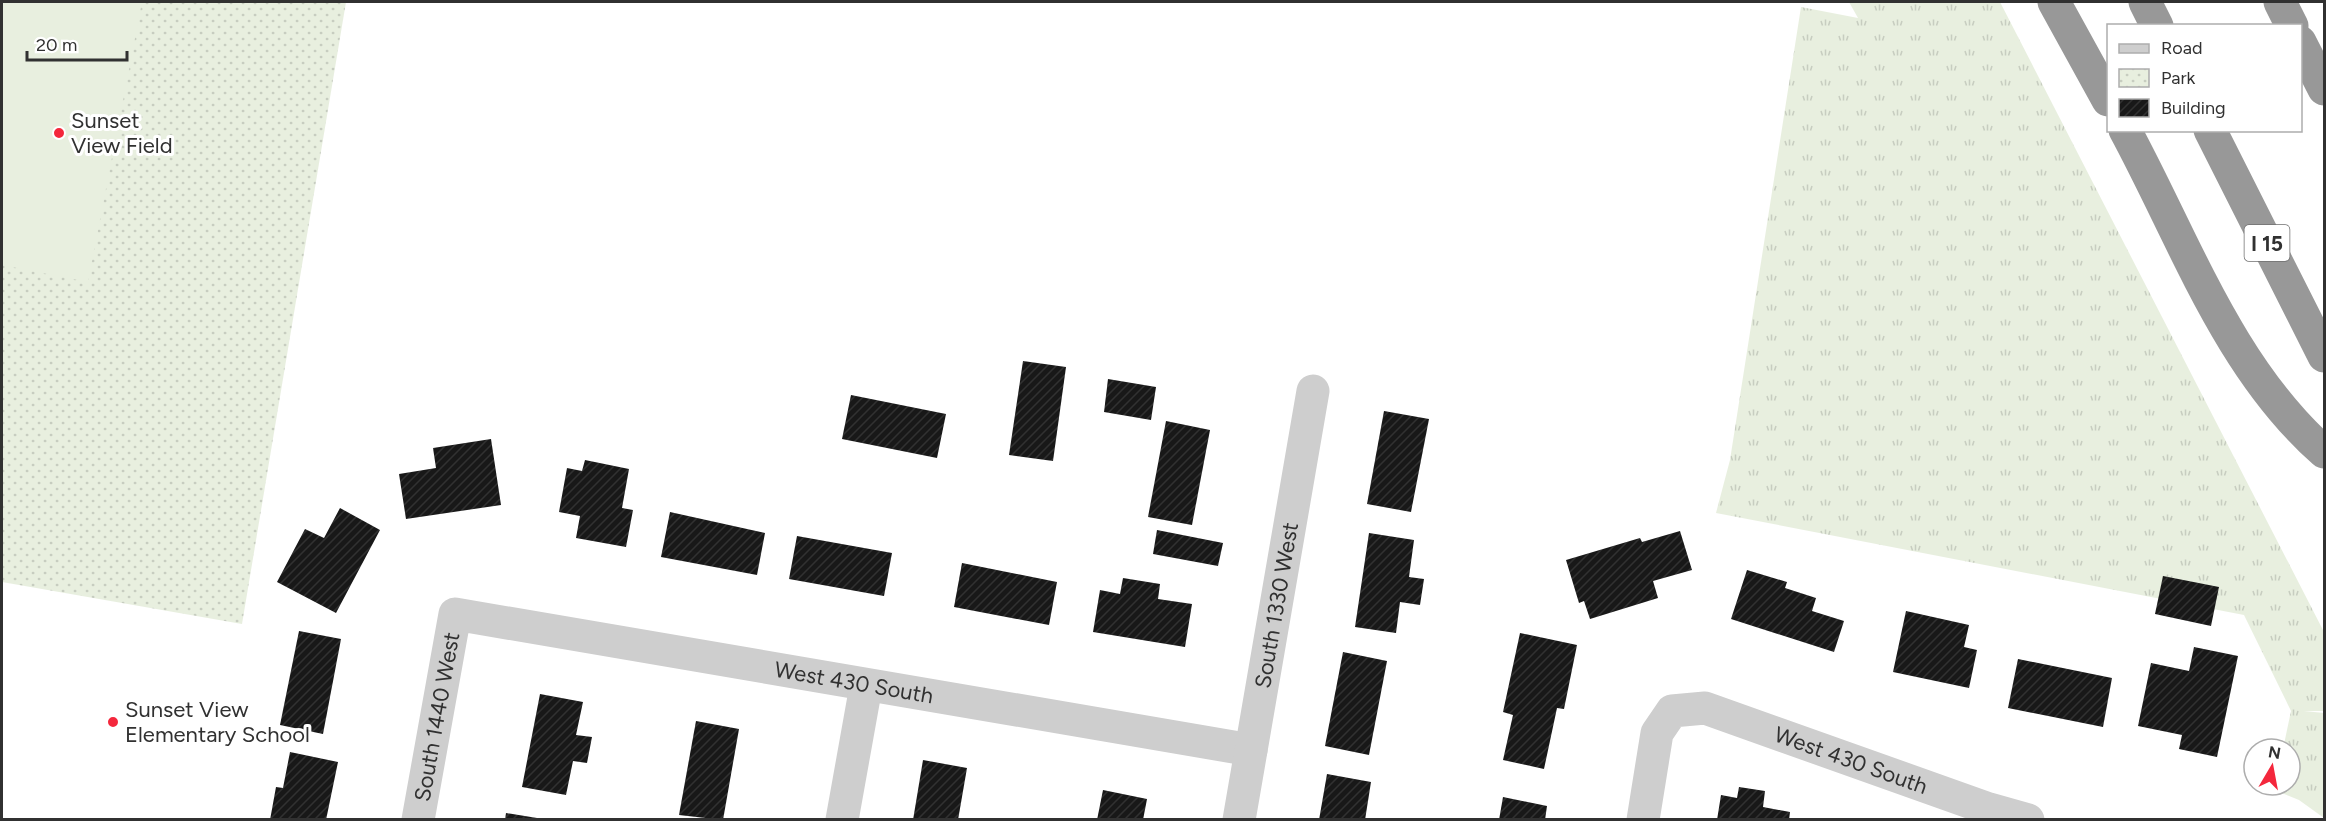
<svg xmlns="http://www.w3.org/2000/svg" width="2326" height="821" viewBox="0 0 2326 821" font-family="Figtree,sans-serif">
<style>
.grass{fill:url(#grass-tufts)}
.park{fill:url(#park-dots)}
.garden{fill:#e8efdf}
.building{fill:url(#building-hatch)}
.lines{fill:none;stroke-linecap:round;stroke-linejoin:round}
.minor{stroke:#cecece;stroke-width:33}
.highway{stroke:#989898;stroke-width:33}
.poi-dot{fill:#f4273c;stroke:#fff;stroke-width:2}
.labels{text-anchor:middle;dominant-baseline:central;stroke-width:6;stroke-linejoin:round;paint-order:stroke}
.shield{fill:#fff;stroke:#6f6f6f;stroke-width:1.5}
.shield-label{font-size:21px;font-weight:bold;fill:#313131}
.poi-label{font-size:22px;fill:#313131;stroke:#fff;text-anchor:start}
.street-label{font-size:22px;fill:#313131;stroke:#fff}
</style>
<defs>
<pattern id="grass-tufts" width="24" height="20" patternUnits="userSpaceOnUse" patternTransform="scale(1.5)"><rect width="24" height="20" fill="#e8efdf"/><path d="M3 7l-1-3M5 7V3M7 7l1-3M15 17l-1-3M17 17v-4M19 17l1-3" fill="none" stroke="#c7cdc0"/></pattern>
<pattern id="park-dots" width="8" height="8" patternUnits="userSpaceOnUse" patternTransform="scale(1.5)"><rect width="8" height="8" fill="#e8efdf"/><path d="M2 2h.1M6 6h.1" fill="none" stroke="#c7cdc0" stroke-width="1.8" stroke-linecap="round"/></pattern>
<pattern id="building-hatch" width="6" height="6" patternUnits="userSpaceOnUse" patternTransform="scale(1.5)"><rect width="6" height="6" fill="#181818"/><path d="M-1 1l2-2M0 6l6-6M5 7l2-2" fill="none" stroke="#313131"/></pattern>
</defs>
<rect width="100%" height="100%" fill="#fff"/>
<polygon class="grass" points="1849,2 2000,2 2324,632 2324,711 2304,711 2324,713 2324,818 2299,800 2274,790 2275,785 2290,785 2290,749 2283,749 2291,711 2244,615 1716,513 1730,460 1801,7 1858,18"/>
<polygon class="park" points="2,2 346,2 242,624 2,582"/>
<polygon class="garden" points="2,2 142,2 88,282 2,265"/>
<g class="building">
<polygon points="1023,361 1066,367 1053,461 1009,455"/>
<polygon points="1108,379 1156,387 1151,420 1104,412"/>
<polygon points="851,395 946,414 937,458 842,439"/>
<polygon points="1384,411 1429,419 1411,512 1367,504"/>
<polygon points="1166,421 1210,430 1192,525 1148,517"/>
<polygon points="491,439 501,505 406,519 399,474 436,468 433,448"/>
<polygon points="585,460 629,469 622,508 633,510 626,547 576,538 580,516 559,512 567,468 582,471"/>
<polygon points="340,508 380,530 336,613 277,582 305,529 324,538"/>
<polygon points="670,512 765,533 757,575 661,557"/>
<polygon points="1157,530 1223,543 1218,566 1153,554"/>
<polygon points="1680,531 1692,570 1653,581 1658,598 1590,619 1584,601 1579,603 1566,560 1640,538 1642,542"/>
<polygon points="1369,533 1414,540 1409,577 1424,579 1420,605 1400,602 1396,633 1355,627"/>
<polygon points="797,536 892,553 884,596 789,579"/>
<polygon points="962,563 1057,582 1049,625 954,607"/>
<polygon points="1747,570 1787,582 1785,588 1816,598 1812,611 1844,621 1834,652 1731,619"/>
<polygon points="2163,576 2219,587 2211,626 2155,614"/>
<polygon points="1123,578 1160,584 1158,599 1192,604 1185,647 1093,632 1100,590 1120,594"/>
<polygon points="1906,611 1969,625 1964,647 1977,650 1969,688 1893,672"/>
<polygon points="299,631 341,639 323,734 280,725"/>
<polygon points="1520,633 1577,645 1564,709 1557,708 1544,769 1503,760 1513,715 1503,712"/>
<polygon points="2194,647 2238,656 2217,757 2179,749 2182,735 2138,726 2151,663 2189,671"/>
<polygon points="1343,652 1387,661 1369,755 1325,746"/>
<polygon points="2018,659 2112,678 2103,727 2008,708"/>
<polygon points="540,694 583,702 576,735 592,737 587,763 573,761 566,795 522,787"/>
<polygon points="696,721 739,729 723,820 679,815"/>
<polygon points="290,752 338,762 326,820 270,820 276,787 283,788"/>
<polygon points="923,760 967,768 958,820 913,820"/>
<polygon points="1327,774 1371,782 1365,820 1319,820"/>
<polygon points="1739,787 1765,791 1763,807 1790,812 1789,820 1717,820 1721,795 1737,798"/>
<polygon points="1103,790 1147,799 1143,820 1097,820"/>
<polygon points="1503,797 1547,806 1545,820 1499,820"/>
<polygon points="506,813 537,818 537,820 505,820"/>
</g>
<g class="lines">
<g class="minor">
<path id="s1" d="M418 820 455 614 1251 750"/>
<polyline points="842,820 866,686"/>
<path id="s2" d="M1239 820 1313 391"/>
<path id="s3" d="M1643 820 1657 733 1672 711 1705 708 1989 809 2028 820"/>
</g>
<g class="highway">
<polyline points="2054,2 2108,100"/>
<polyline points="2145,2 2157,26"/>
<polyline points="2280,2 2292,26"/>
<polyline points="2300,42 2324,89"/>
<path d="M2125 130C2185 241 2228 367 2324 452"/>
<polyline points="2210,130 2324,356"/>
</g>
</g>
<g class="poi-dot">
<circle cx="59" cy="133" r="6"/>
<circle cx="113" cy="722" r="6"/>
</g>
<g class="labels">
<rect class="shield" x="2244.5" y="225" width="45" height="36" rx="4.5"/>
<g class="shield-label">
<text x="2267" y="243">I 15</text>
</g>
<g class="poi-label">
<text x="71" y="120">Sunset<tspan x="71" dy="25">View Field</tspan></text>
<text x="125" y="709">Sunset View<tspan x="125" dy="25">Elementary School</tspan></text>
</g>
<g class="street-label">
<text stroke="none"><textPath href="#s2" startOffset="218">South 1330 West</textPath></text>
<text stroke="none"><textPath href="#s1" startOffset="614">West 430 South</textPath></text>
<text stroke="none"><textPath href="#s1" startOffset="105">South 1440 West</textPath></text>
<text stroke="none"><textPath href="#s3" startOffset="303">West 430 South</textPath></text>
</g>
</g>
<rect width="2326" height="821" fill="none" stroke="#313131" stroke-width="6"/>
<rect x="2107" y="24" width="195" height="108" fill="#ffffff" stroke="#adadad" stroke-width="1.5"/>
<rect x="2119" y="44" width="30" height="9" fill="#cecece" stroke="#adadad" stroke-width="1.5"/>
<text x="2161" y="54" font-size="18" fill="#313131">Road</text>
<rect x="2119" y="69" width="30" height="18" fill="url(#park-dots)" stroke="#adadad" stroke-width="1.5"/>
<text x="2161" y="84" font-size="18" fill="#313131">Park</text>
<rect x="2119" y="99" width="30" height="18" fill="url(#building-hatch)" stroke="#adadad" stroke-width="1.5"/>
<text x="2161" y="114" font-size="18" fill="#313131">Building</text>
<g transform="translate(2272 767) rotate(10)"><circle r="28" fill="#ffffff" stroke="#adadad" stroke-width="1.5"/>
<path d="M0-4.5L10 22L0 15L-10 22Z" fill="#f4273c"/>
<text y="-9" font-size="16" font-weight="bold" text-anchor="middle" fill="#313131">N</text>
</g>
<path d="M27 51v9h100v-9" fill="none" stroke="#313131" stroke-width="3"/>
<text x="36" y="51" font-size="18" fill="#313131" stroke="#ffffff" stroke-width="4.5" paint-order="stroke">20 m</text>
</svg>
